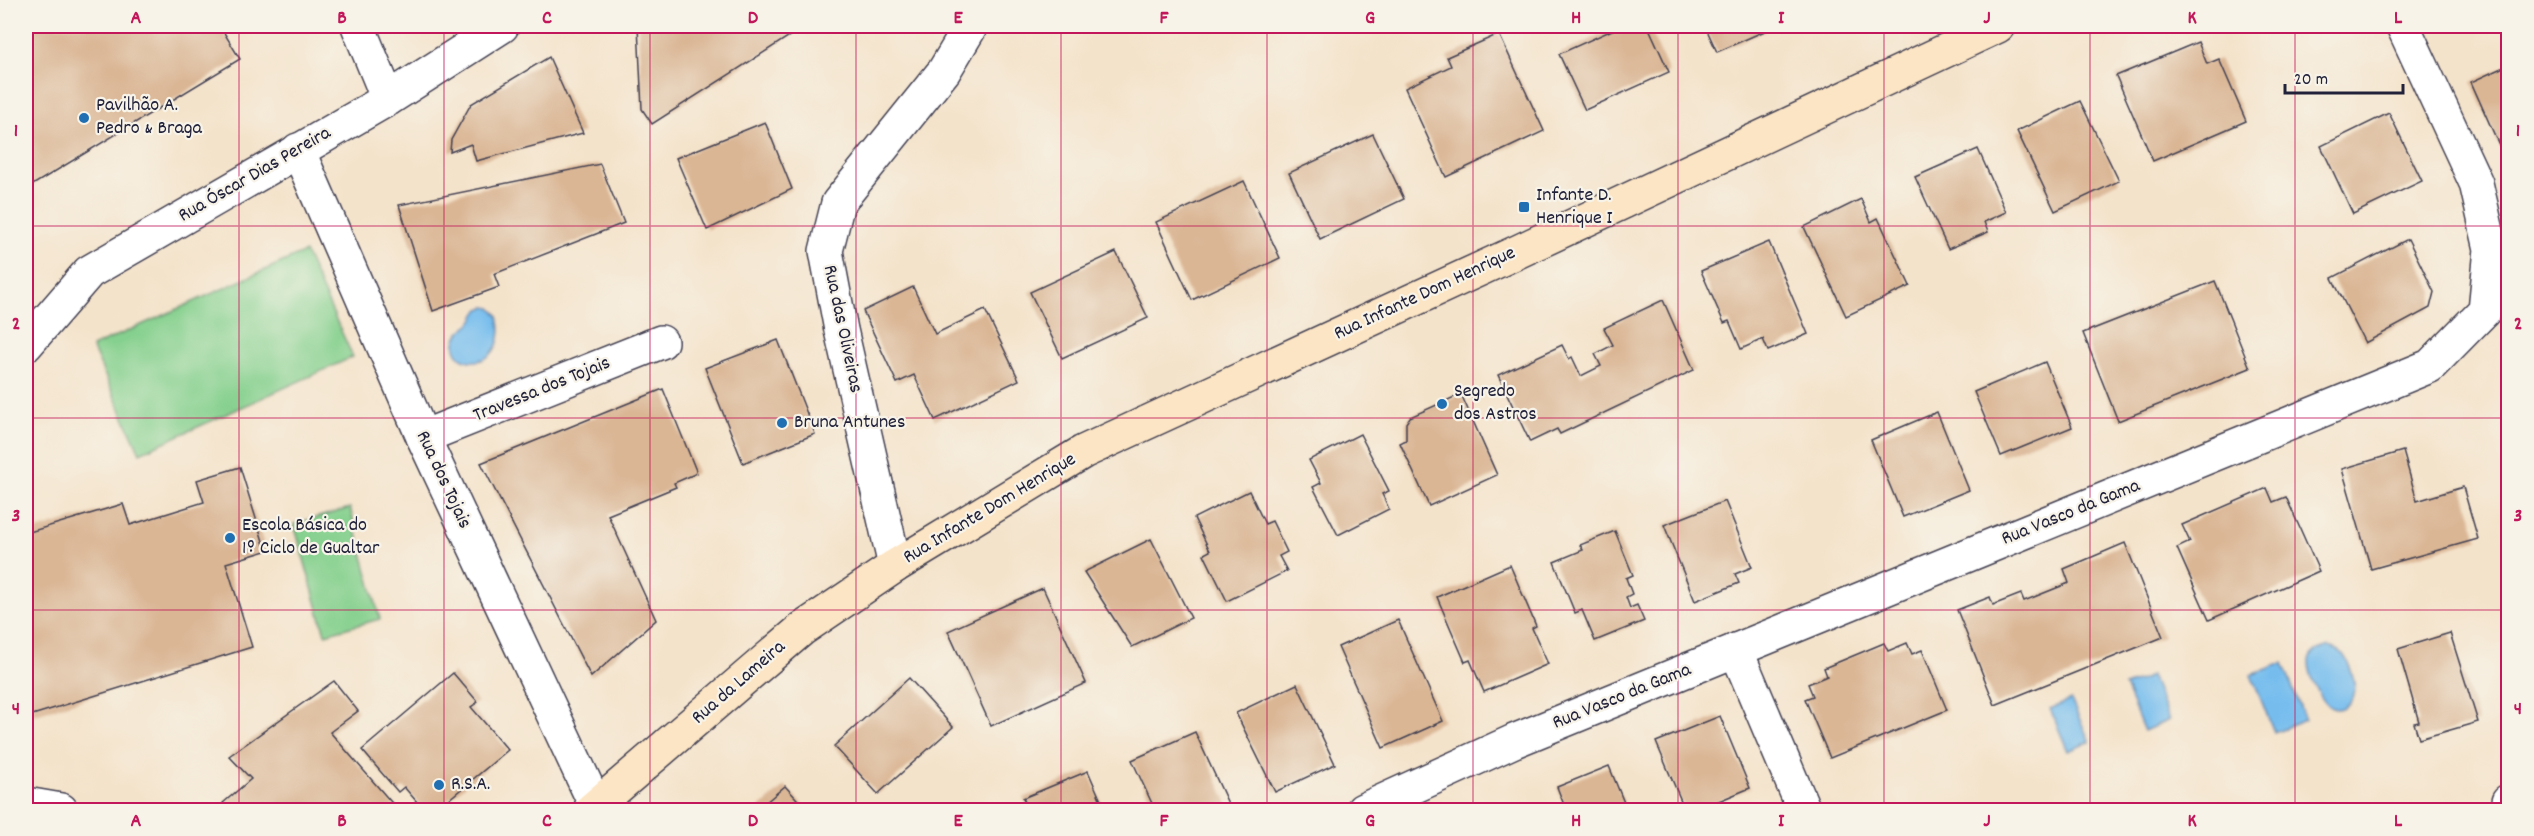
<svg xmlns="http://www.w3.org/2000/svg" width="2534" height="836" viewBox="0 0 2534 836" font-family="Dekko,sans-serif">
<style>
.green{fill:#85d08e;stroke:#547964;stroke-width:1.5}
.water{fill:#76bdee;stroke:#4c7094;stroke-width:1.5}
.building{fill:#dab694}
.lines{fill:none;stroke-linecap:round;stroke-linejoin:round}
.minor-casing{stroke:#423f51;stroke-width:36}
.secondary-casing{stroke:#423f51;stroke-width:36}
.minor{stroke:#fff;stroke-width:33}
.secondary{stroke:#fce5c4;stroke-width:33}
.grid{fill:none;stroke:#c2185b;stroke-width:1.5;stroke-opacity:0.55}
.poi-dot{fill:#1f6fb2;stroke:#f7f3e8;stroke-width:2}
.labels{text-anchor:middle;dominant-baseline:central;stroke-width:4.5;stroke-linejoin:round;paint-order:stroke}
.poi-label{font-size:20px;fill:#22223b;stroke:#f7f3e8;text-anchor:start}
.street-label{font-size:20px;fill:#22223b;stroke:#f7f3e8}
.neatline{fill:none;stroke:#c2185b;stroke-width:2}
.grid-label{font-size:20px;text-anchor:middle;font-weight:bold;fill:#c2185b}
</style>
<rect width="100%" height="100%" fill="#f7f3e8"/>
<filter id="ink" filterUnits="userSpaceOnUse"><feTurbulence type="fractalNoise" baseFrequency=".0167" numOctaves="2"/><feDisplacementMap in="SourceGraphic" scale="12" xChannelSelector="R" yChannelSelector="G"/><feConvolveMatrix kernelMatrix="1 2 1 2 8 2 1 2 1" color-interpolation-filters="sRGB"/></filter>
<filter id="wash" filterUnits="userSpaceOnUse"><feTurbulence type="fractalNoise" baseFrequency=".008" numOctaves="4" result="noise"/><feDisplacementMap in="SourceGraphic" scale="24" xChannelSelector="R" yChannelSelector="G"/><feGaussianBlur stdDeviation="1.35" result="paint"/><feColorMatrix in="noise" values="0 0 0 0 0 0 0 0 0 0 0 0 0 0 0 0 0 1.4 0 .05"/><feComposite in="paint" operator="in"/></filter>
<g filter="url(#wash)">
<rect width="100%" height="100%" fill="#f4e3cb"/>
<g class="green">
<polygon points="305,252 353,357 140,453 92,347"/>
<polygon points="350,508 380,619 325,634 294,524"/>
</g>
<g class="water">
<path d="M486 307 491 308 498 315C512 378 437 369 459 333 462 329 466 327 470 324 474 320 476 313 480 309Z"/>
<path d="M2326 647C2332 648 2339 649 2343 654 2350 665 2361 691 2350 702 2332 721 2320 697 2314 683 2308 667 2303 653 2326 647Z"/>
<polygon points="2283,663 2305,720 2274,732 2251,675"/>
<polygon points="2151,676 2169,720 2144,731 2125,686"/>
<polygon points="2071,700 2090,742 2068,751 2050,709"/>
</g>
<g id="blocks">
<g class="building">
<polygon points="26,26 220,26 240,59 31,186 26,177"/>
<polygon points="638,26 805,26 652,124 642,109"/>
<polygon points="1621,26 1648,26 1669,72 1585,110 1559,54"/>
<polygon points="1705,26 1776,26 1717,52"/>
<polygon points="1499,34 1544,131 1446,177 1405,88 1451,66 1447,57"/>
<polygon points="2198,42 2207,64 2219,59 2246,121 2153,161 2116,76"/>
<polygon points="549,57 583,133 476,161 471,144 450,152 451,140 471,104"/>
<polygon points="2508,65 2508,151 2503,154 2471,82"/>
<polygon points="2080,101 2119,181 2055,211 2017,131"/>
<polygon points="2389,113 2422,181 2353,214 2321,146"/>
<polygon points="765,122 792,189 707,230 676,158"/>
<polygon points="1373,134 1404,199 1320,239 1289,173"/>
<polygon points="1978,149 2006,212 1984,222 1988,232 1948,249 1915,177"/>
<polygon points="600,164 624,223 494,274 499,287 433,311 399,205"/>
<polygon points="1244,181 1280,258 1192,300 1156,222"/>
<polygon points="1861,199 1871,222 1878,218 1910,286 1846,316 1804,227"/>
<polygon points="2408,239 2434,292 2430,308 2365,343 2332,278"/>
<polygon points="1769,242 1808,334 1768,351 1763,339 1741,349 1729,321 1724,323 1701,271"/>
<polygon points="1116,252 1148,318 1062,358 1030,292"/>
<polygon points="2215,281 2250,368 2118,421 2083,333"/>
<polygon points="913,287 935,334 985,310 1019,380 935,420 914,375 897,383 863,311"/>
<polygon points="1663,300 1694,370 1560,434 1557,429 1530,442 1498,375 1562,345 1569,359 1572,357 1581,376 1601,366 1595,354 1613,345 1604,328"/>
<polygon points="778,340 815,434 743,463 705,368"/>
<polygon points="2045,362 2072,427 2001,456 1974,392"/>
<polygon points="663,389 697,473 674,483 676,487 608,515 656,620 591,677 481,463"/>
<polygon points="1461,394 1497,475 1429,506 1400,443 1406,440 1406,423 1410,417"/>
<polygon points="1937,412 1969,490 1903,517 1871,440"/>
<polygon points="1360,434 1389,491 1382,494 1389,509 1338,535 1313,487 1321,483 1309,460"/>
<polygon points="2403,451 2417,501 2463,487 2478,539 2371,569 2342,469"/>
<polygon points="240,467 266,551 226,563 252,647 26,717 26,533 123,504 130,525 204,502 197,480"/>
<polygon points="2267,488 2273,502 2286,497 2319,571 2209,620 2177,548 2190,542 2182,525"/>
<polygon points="1249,491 1265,524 1272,521 1287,552 1279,556 1287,571 1227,601 1204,554 1210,551 1194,518"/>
<polygon points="1725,501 1752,567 1735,574 1739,583 1695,601 1664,525"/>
<polygon points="1615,531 1633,575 1626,578 1632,594 1626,597 1630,608 1637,605 1644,621 1595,641 1582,610 1575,613 1554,562 1583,550 1580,545"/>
<polygon points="1151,539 1191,618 1132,647 1084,572"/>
<polygon points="2125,543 2163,637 1995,705 1957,610 1990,597 1993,605 2021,594 2024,601 2069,583 2064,569"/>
<polygon points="1510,565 1536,626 1532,628 1548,664 1484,692 1470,660 1465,662 1437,597"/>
<polygon points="1043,588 1086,683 991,726 948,631"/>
<polygon points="2508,601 2508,623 2502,603"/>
<polygon points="1398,620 1443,721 1383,748 1338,647"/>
<polygon points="2450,633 2478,722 2419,739 2414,723 2419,722 2398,649"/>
<polygon points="1884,643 1888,651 1907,643 1912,654 1922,650 1947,710 1830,758 1805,699 1813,696 1808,684 1827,676 1824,668"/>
<polygon points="453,673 478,702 471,707 508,750 436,810 424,810 404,787 398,792 362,750"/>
<polygon points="909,678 953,727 878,794 834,746"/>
<polygon points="334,681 358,711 330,732 398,810 229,810 223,803 251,779 229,756"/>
<polygon points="1297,684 1335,764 1275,792 1236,713"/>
<polygon points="1720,716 1750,788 1714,803 1717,810 1685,810 1656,742"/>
<polygon points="1195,732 1231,810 1155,810 1132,760"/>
<polygon points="1609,766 1627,810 1566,810 1557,787"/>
<polygon points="1088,771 1105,810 1029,810 1023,798"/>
<polygon points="785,786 807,810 757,810"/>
<polygon points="1510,806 1512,810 1498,810"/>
</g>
</g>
</g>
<g filter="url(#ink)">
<use href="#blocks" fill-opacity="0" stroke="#423f51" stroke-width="1.5"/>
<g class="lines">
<g class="minor-casing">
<g id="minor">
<polyline points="358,26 388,99"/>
<polyline points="298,150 423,437 596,806"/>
<polyline points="26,345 89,272 388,99 502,26"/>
<polyline points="423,437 661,342"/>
<polyline points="895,566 841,330 826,251 838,203 944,71 971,26"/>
<polyline points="1736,650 1804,810"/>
<polyline points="26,804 61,810"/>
<polyline points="1363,810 1514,741 2430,366 2485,310 2491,249 2476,183 2403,26"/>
<polyline points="2508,810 2508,801"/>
</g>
</g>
<g class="secondary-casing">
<polyline id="secondary" points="591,810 802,629 895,566 1083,452 1515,253 1998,26"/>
</g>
<use href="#minor" class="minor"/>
<use href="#secondary" class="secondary"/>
</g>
</g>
<path class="grid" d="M239 26V810M444 26V810M650 26V810M856 26V810M1061 26V810M1267 26V810M1473 26V810M1678 26V810M1884 26V810M2090 26V810M2295 26V810M26 226H2508M26 418H2508M26 610H2508"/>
<g class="poi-dot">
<circle cx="84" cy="118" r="6"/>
<rect x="1518" y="201" width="12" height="12" rx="3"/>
<circle cx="1442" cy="404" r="6"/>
<circle cx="782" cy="423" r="6"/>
<circle cx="230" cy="538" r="6"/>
<circle cx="439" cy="785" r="6"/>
</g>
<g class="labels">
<g class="poi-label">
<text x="96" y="106">Pavilhão A.<tspan x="96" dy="23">Pedro &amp; Braga</tspan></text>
<text x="1536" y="196">Infante D.<tspan x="1536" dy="23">Henrique I</tspan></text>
<text x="1454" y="392">Segredo<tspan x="1454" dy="23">dos Astros</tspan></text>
<text x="794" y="423">Bruna Antunes</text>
<text x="242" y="526">Escola Básica do<tspan x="242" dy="23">1º Ciclo de Gualtar</tspan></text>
<text x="451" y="785">R.S.A.</text>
</g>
<g class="street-label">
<text transform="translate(255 175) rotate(-30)">Rua Óscar Dias Pereira</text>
<text transform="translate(1425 294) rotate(-25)">Rua Infante Dom Henrique</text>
<text transform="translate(842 329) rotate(78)">Rua das Oliveiras</text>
<text transform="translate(542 390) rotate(-22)">Travessa dos Tojais</text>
<text transform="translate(443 480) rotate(65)">Rua dos Tojais</text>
<text transform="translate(990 509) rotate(-31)">Rua Infante Dom Henrique</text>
<text transform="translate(2071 513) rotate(-22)">Rua Vasco da Gama</text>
<text transform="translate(739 683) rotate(-41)">Rua da Lameira</text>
<text transform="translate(1622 697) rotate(-22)">Rua Vasco da Gama</text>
</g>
</g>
<rect width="2534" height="836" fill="none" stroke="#f7f3e8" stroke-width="66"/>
<path d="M2285 84v9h118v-9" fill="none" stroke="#22223b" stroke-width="3"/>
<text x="2294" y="84" font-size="18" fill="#22223b" stroke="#f7f3e8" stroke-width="4.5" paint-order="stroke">20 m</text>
<rect x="33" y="33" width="2468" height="770" class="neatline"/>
<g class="grid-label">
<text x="136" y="23">A</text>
<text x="342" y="23">B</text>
<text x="547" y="23">C</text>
<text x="753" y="23">D</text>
<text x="958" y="23">E</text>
<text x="1164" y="23">F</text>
<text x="1370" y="23">G</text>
<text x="1576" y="23">H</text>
<text x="1781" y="23">I</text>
<text x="1987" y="23">J</text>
<text x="2192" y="23">K</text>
<text x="2398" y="23">L</text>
<text x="16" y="136">1</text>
<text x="2518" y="136">1</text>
<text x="16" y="329">2</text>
<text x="2518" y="329">2</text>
<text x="16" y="521">3</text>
<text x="2518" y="521">3</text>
<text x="16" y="714">4</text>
<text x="2518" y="714">4</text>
<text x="136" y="826">A</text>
<text x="342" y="826">B</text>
<text x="547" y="826">C</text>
<text x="753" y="826">D</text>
<text x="958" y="826">E</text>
<text x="1164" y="826">F</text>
<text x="1370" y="826">G</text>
<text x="1576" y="826">H</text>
<text x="1781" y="826">I</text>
<text x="1987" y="826">J</text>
<text x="2192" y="826">K</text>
<text x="2398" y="826">L</text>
</g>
</svg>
